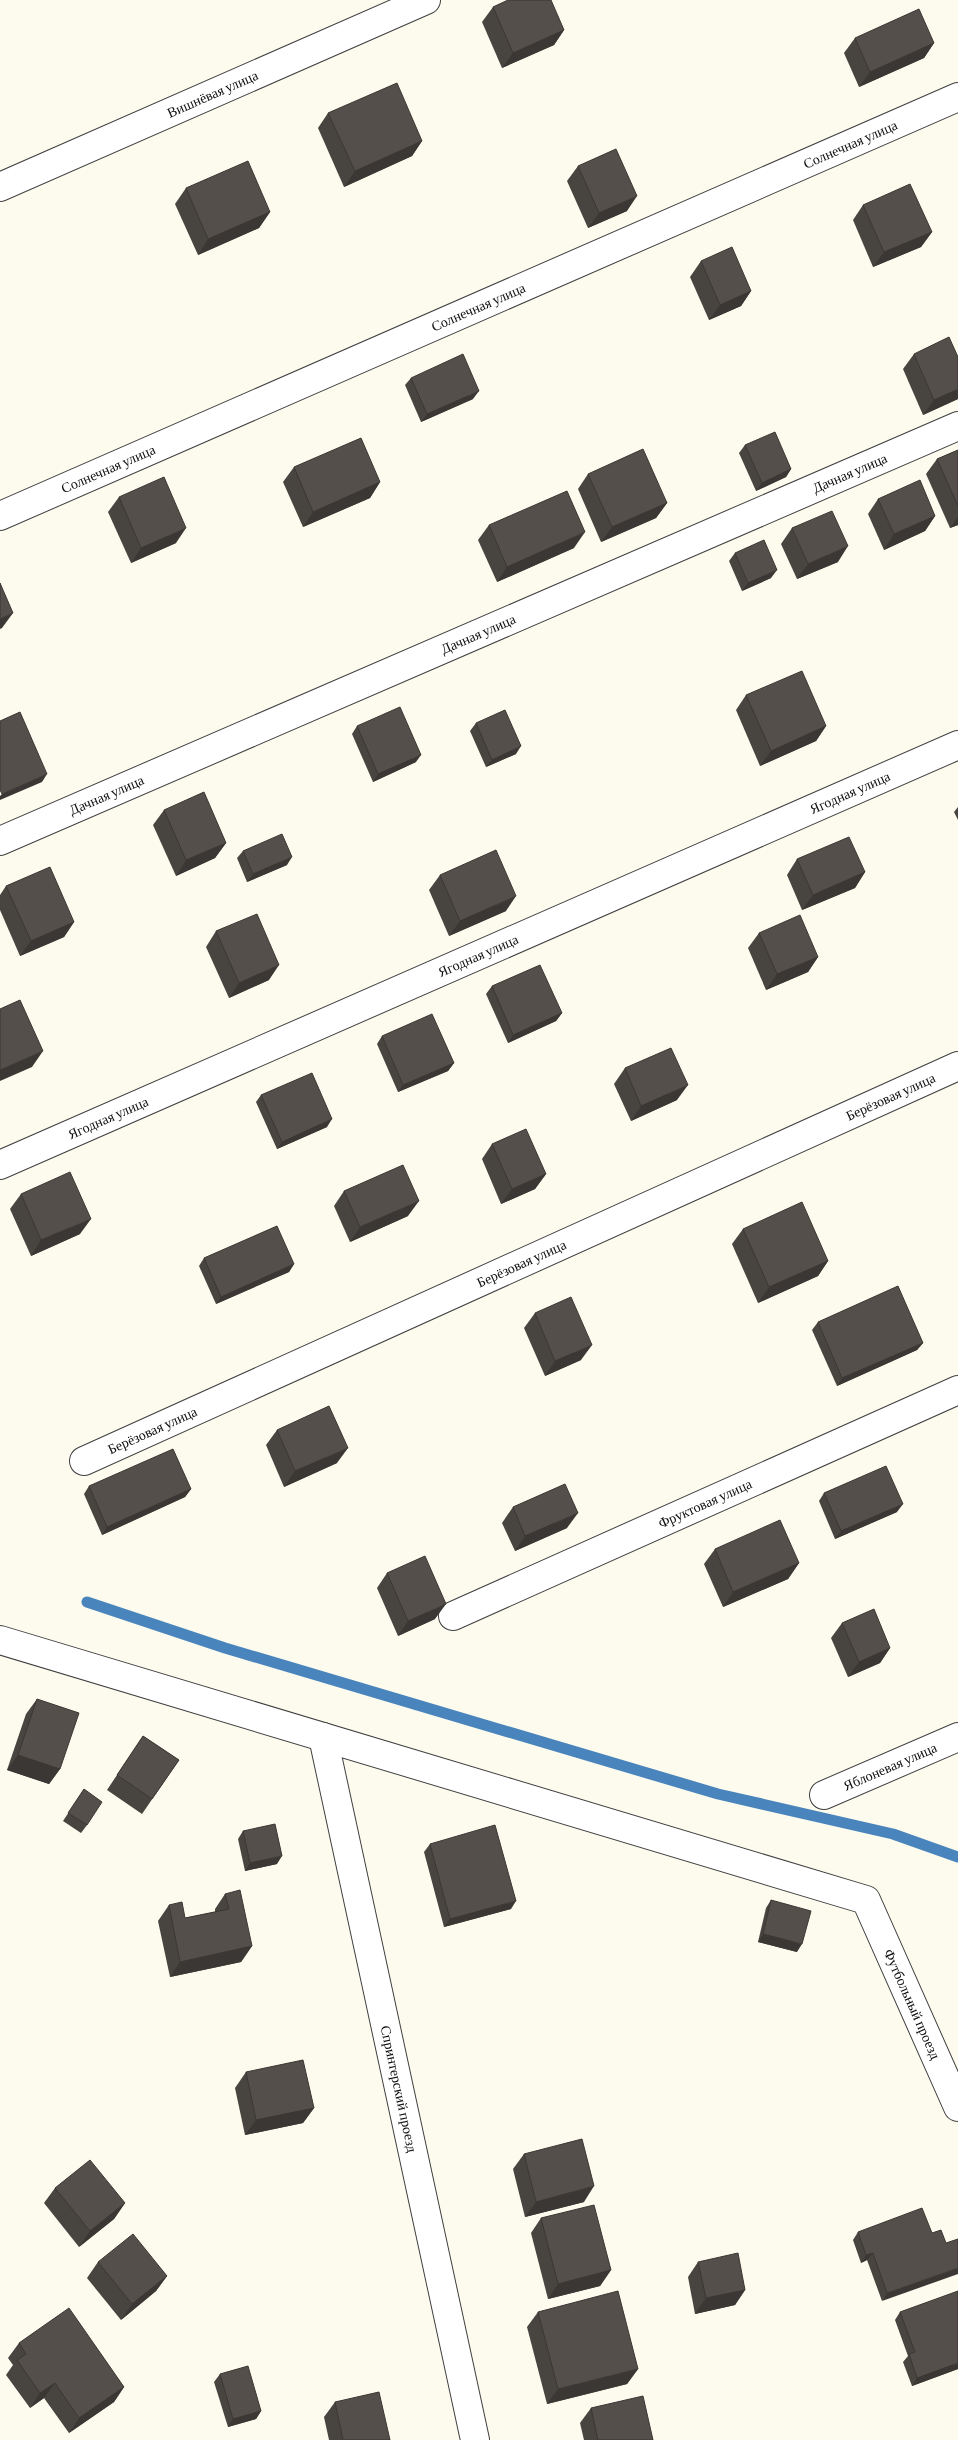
<svg xmlns="http://www.w3.org/2000/svg" width="958" height="2440" viewBox="0 0 958 2440" font-family="'Crimson Pro',serif">
<style>
.lines{fill:none;stroke-linecap:round;stroke-linejoin:round}
.stream{stroke:#4984bc;stroke-width:11}
.minor-casing{stroke:#404040;stroke-width:30}
.minor{stroke:#fff;stroke-width:28}
.wall{fill:#484440}
.shaded-wall{fill:#3b3734}
.building{fill:#544f4a;stroke:#3b3734}
.labels{text-anchor:middle;dominant-baseline:central;stroke-width:5;stroke-linejoin:round;paint-order:stroke}
.street-label{font-size:14px;fill:#0d0d0d;stroke:#fff}
</style>
<rect width="100%" height="100%" fill="#fdfbee"/>
<g class="lines">
<polyline class="stream" points="87,1602 225,1648 718,1794 893,1834 958,1857"/>
<g class="minor-casing">
<g id="minor">
<path id="s1" d="M0 187 426 0"/>
<path id="s2" d="M0 516 958 97"/>
<path id="s3" d="M0 841 958 426"/>
<path id="s4" d="M0 1165 958 745"/>
<path id="s5" d="M84 1461 958 1066"/>
<path id="s6" d="M453 1616 958 1390"/>
<path id="s7" d="M0 1640 866 1900 958 2107"/>
<path id="s8" d="M323 1737 475 2440"/>
<path id="s9" d="M824 1795 958 1737"/>
</g>
</g>
<use href="#minor" class="minor"/>
</g>
<g class="wall">
<polygon points="493,7 564,30 554,45 502,68 482,22"/>
<polygon points="855,38 934,43 924,58 859,87 844,53"/>
<polygon points="328,113 422,141 412,156 344,187 318,128"/>
<polygon points="578,166 627,211 588,228 567,181"/>
<polygon points="186,188 270,212 259,228 198,255 175,204"/>
<polygon points="863,205 932,232 921,247 873,267 853,220"/>
<polygon points="701,261 751,291 741,306 709,320 690,277"/>
<polygon points="914,354 958,399 923,415 903,369"/>
<polygon points="411,378 473,399 421,422 405,385"/>
<polygon points="745,445 791,469 786,477 756,491 739,453"/>
<polygon points="958,450 958,525 950,528 926,474 937,459"/>
<polygon points="294,467 380,482 370,498 303,527 283,482"/>
<polygon points="588,474 667,503 656,518 601,542 578,489"/>
<polygon points="119,497 176,543 131,563 108,512"/>
<polygon points="878,499 935,516 925,531 884,550 868,514"/>
<polygon points="489,525 574,548 497,582 478,540"/>
<polygon points="792,528 838,562 797,579 781,544"/>
<polygon points="735,553 771,578 742,591 729,561"/>
<polygon points="746,695 826,726 816,741 760,766 736,710"/>
<polygon points="476,723 516,754 486,767 470,731"/>
<polygon points="357,726 416,762 373,782 352,734"/>
<polygon points="958,807 958,820 954,812"/>
<polygon points="164,810 226,843 215,858 176,876 153,825"/>
<polygon points="243,851 287,865 247,882 237,858"/>
<polygon points="797,859 865,872 855,888 802,910 787,875"/>
<polygon points="440,875 506,911 449,936 429,890"/>
<polygon points="6,886 74,922 64,937 20,956 0,910 0,895"/>
<polygon points="216,931 269,980 229,998 206,947"/>
<polygon points="759,933 818,957 808,972 766,990 748,948"/>
<polygon points="492,986 562,1013 556,1021 508,1043 486,994"/>
<polygon points="382,1036 454,1063 448,1071 398,1092 377,1044"/>
<polygon points="625,1068 677,1100 631,1121 614,1084"/>
<polygon points="261,1095 327,1127 277,1149 256,1102"/>
<polygon points="492,1144 546,1174 535,1189 501,1204 482,1159"/>
<polygon points="344,1191 408,1216 350,1242 334,1206"/>
<polygon points="21,1194 80,1234 31,1256 10,1209"/>
<polygon points="743,1229 828,1261 818,1276 758,1303 732,1244"/>
<polygon points="204,1258 294,1264 289,1272 216,1304 199,1266"/>
<polygon points="535,1313 581,1360 545,1376 524,1328"/>
<polygon points="818,1322 923,1343 917,1350 837,1386 812,1330"/>
<polygon points="277,1430 337,1463 284,1487 266,1445"/>
<polygon points="89,1486 191,1489 185,1497 102,1535 84,1494"/>
<polygon points="824,1493 897,1512 835,1539 819,1501"/>
<polygon points="513,1507 567,1528 515,1551 502,1523"/>
<polygon points="715,1549 799,1563 788,1579 723,1607 704,1564"/>
<polygon points="387,1573 435,1619 398,1636 377,1588"/>
<polygon points="842,1623 890,1648 880,1663 848,1677 831,1638"/>
<polygon points="37,1699 60,1769 49,1784 7,1770 26,1714"/>
<polygon points="143,1736 179,1760 142,1814 107,1790"/>
<polygon points="84,1789 87,1825 81,1833 63,1821"/>
<polygon points="243,1831 277,1864 245,1871 238,1839"/>
<polygon points="430,1844 511,1909 444,1927 424,1852"/>
<polygon points="225,1894 252,1946 241,1962 170,1977 158,1921 169,1905 185,1918 215,1912 215,1909"/>
<polygon points="771,1900 797,1952 758,1942 766,1908"/>
<polygon points="246,2072 314,2108 303,2123 245,2135 235,2088"/>
<polygon points="524,2154 584,2202 525,2217 513,2169"/>
<polygon points="55,2188 125,2203 114,2219 79,2247 44,2203"/>
<polygon points="541,2218 611,2270 600,2286 548,2299 531,2233"/>
<polygon points="858,2232 932,2233 882,2301 867,2260 861,2263 853,2240"/>
<polygon points="98,2262 167,2276 156,2291 121,2320 87,2278"/>
<polygon points="698,2262 745,2290 735,2305 695,2314 688,2277"/>
<polygon points="538,2312 638,2369 627,2384 547,2404 527,2327"/>
<polygon points="900,2312 958,2369 912,2386 903,2362 908,2356 895,2320"/>
<polygon points="19,2343 124,2387 114,2402 69,2433 44,2398 30,2408 6,2375 13,2365 8,2358"/>
<polygon points="220,2374 261,2411 256,2419 228,2427 214,2382"/>
<polygon points="335,2402 390,2440 329,2440 324,2417"/>
<polygon points="591,2408 653,2440 584,2440 580,2423"/>
</g>
<g class="shaded-wall">
<polygon points="564,30 554,45 502,68 513,53"/>
<polygon points="934,43 924,58 859,87 870,72"/>
<polygon points="422,141 412,156 344,187 355,171"/>
<polygon points="637,196 627,211 588,228 599,213"/>
<polygon points="270,212 259,228 198,255 208,239"/>
<polygon points="932,232 921,247 873,267 884,252"/>
<polygon points="751,291 741,306 709,320 720,305"/>
<polygon points="958,389 958,399 923,415 934,400"/>
<polygon points="479,391 473,399 421,422 427,414"/>
<polygon points="791,469 786,477 756,491 762,483"/>
<polygon points="380,482 370,498 303,527 313,512"/>
<polygon points="667,503 656,518 601,542 612,527"/>
<polygon points="935,516 925,531 884,550 894,534"/>
<polygon points="958,517 958,525 950,528"/>
<polygon points="186,528 176,543 131,563 141,548"/>
<polygon points="585,532 574,548 497,582 507,567"/>
<polygon points="848,546 838,562 797,579 808,564"/>
<polygon points="777,570 771,578 742,591 748,583"/>
<polygon points="13,613 2,628 0,629 0,619"/>
<polygon points="826,726 816,741 760,766 771,751"/>
<polygon points="521,746 516,754 486,767 492,760"/>
<polygon points="421,755 416,762 373,782 378,774"/>
<polygon points="47,774 42,782 0,800 0,796 2,794"/>
<polygon points="226,843 215,858 176,876 186,860"/>
<polygon points="292,857 287,865 247,882 253,874"/>
<polygon points="865,872 855,888 802,910 813,895"/>
<polygon points="516,896 506,911 449,936 460,921"/>
<polygon points="74,922 64,937 20,956 31,941"/>
<polygon points="818,957 808,972 766,990 777,974"/>
<polygon points="279,965 269,980 229,998 239,983"/>
<polygon points="562,1013 556,1021 508,1043 513,1035"/>
<polygon points="43,1051 32,1067 0,1081 0,1070"/>
<polygon points="454,1063 448,1071 398,1092 403,1085"/>
<polygon points="688,1085 677,1100 631,1121 641,1106"/>
<polygon points="332,1119 327,1127 277,1149 282,1142"/>
<polygon points="546,1174 535,1189 501,1204 512,1189"/>
<polygon points="419,1201 408,1216 350,1242 360,1227"/>
<polygon points="91,1219 80,1234 31,1256 41,1240"/>
<polygon points="828,1261 818,1276 758,1303 769,1287"/>
<polygon points="294,1264 289,1272 216,1304 221,1297"/>
<polygon points="923,1343 917,1350 837,1386 842,1378"/>
<polygon points="592,1345 581,1360 545,1376 555,1361"/>
<polygon points="348,1448 337,1463 284,1487 295,1471"/>
<polygon points="191,1489 185,1497 102,1535 107,1527"/>
<polygon points="903,1504 897,1512 835,1539 841,1531"/>
<polygon points="578,1513 567,1528 515,1551 525,1536"/>
<polygon points="799,1563 788,1579 723,1607 733,1592"/>
<polygon points="446,1604 435,1619 398,1636 408,1621"/>
<polygon points="890,1648 880,1663 848,1677 859,1662"/>
<polygon points="18,1755 60,1769 49,1784 7,1770"/>
<polygon points="282,1856 277,1864 245,1871 250,1863"/>
<polygon points="516,1901 511,1909 444,1927 450,1919"/>
<polygon points="763,1934 802,1944 797,1952 758,1942"/>
<polygon points="252,1946 241,1962 170,1977 180,1962"/>
<polygon points="314,2108 303,2123 245,2135 256,2120"/>
<polygon points="594,2186 584,2202 525,2217 536,2202"/>
<polygon points="125,2203 114,2219 79,2247 90,2231"/>
<polygon points="873,2253 867,2260 861,2263 866,2255"/>
<polygon points="958,2268 958,2274 882,2301 887,2293"/>
<polygon points="611,2270 600,2286 548,2299 558,2284"/>
<polygon points="167,2276 156,2291 121,2320 132,2304"/>
<polygon points="745,2290 735,2305 695,2314 706,2298"/>
<polygon points="958,2363 958,2369 912,2386 917,2378"/>
<polygon points="638,2369 627,2384 547,2404 558,2389"/>
<polygon points="55,2383 44,2398 30,2408 40,2393"/>
<polygon points="124,2387 114,2402 69,2433 79,2418"/>
<polygon points="261,2411 256,2419 228,2427 233,2419"/>
</g>
<g class="building">
<polygon points="508,0 551,0 564,30 513,53 493,7"/>
<polygon points="919,9 934,43 870,72 855,38"/>
<polygon points="397,83 422,141 355,171 328,113"/>
<polygon points="616,149 637,196 599,213 578,166"/>
<polygon points="248,161 270,212 208,239 186,188"/>
<polygon points="910,184 932,232 884,252 863,205"/>
<polygon points="732,247 751,291 720,305 701,261"/>
<polygon points="949,337 958,357 958,389 934,400 914,354"/>
<polygon points="463,354 479,391 427,414 411,378"/>
<polygon points="775,432 791,469 762,483 745,445"/>
<polygon points="361,438 380,482 313,512 294,467"/>
<polygon points="643,449 667,503 612,527 588,474"/>
<polygon points="958,450 958,506 937,459"/>
<polygon points="164,477 186,528 141,548 119,497"/>
<polygon points="920,480 935,516 894,534 878,499"/>
<polygon points="567,491 585,532 507,567 489,525"/>
<polygon points="832,511 848,546 808,564 792,528"/>
<polygon points="764,540 777,570 748,583 735,553"/>
<polygon points="0,583 13,613 0,619"/>
<polygon points="802,671 826,726 771,751 746,695"/>
<polygon points="400,707 421,755 378,774 357,726"/>
<polygon points="505,710 521,746 492,760 476,723"/>
<polygon points="20,712 47,774 2,794 0,790 0,721"/>
<polygon points="204,792 226,843 186,860 164,810"/>
<polygon points="282,834 292,857 253,874 243,851"/>
<polygon points="849,837 865,872 813,895 797,859"/>
<polygon points="496,850 516,896 460,921 440,875"/>
<polygon points="50,867 74,922 31,941 6,886"/>
<polygon points="257,914 279,965 239,983 216,931"/>
<polygon points="800,915 818,957 777,974 759,933"/>
<polygon points="540,965 562,1013 513,1035 492,986"/>
<polygon points="20,1000 43,1051 0,1070 0,1009"/>
<polygon points="432,1014 454,1063 403,1085 382,1036"/>
<polygon points="671,1048 688,1085 641,1106 625,1068"/>
<polygon points="312,1073 332,1119 282,1142 261,1095"/>
<polygon points="526,1129 546,1174 512,1189 492,1144"/>
<polygon points="403,1165 419,1201 360,1227 344,1191"/>
<polygon points="70,1172 91,1219 41,1240 21,1194"/>
<polygon points="802,1202 828,1261 769,1287 743,1229"/>
<polygon points="277,1226 294,1264 221,1297 204,1258"/>
<polygon points="898,1286 923,1343 842,1378 818,1322"/>
<polygon points="571,1297 592,1345 555,1361 535,1313"/>
<polygon points="329,1406 348,1448 295,1471 277,1430"/>
<polygon points="173,1449 191,1489 107,1527 89,1486"/>
<polygon points="886,1466 903,1504 841,1531 824,1493"/>
<polygon points="565,1484 578,1513 525,1536 513,1507"/>
<polygon points="780,1520 799,1563 733,1592 715,1549"/>
<polygon points="425,1556 446,1604 408,1621 387,1573"/>
<polygon points="874,1609 890,1648 859,1662 842,1623"/>
<polygon points="37,1699 79,1713 60,1769 18,1755"/>
<polygon points="143,1736 179,1760 152,1799 117,1775"/>
<polygon points="84,1789 102,1802 87,1825 68,1813"/>
<polygon points="275,1824 282,1856 250,1863 243,1831"/>
<polygon points="495,1825 516,1901 450,1919 430,1844"/>
<polygon points="240,1890 252,1946 180,1962 169,1905 182,1902 185,1918 229,1909 225,1894"/>
<polygon points="771,1900 811,1911 802,1944 763,1934"/>
<polygon points="303,2060 314,2108 256,2120 246,2072"/>
<polygon points="582,2139 594,2186 536,2202 524,2154"/>
<polygon points="90,2160 125,2203 90,2231 55,2188"/>
<polygon points="594,2205 611,2270 558,2284 541,2218"/>
<polygon points="922,2208 932,2233 941,2230 946,2243 958,2239 958,2268 887,2293 873,2253 866,2255 858,2232"/>
<polygon points="133,2234 167,2276 132,2304 98,2262"/>
<polygon points="738,2253 745,2290 706,2298 698,2262"/>
<polygon points="618,2291 638,2369 558,2389 538,2312"/>
<polygon points="958,2291 958,2363 917,2378 909,2354 915,2352 900,2312"/>
<polygon points="69,2308 124,2387 79,2418 55,2383 40,2393 17,2360 26,2354 19,2343"/>
<polygon points="248,2366 261,2411 233,2419 220,2374"/>
<polygon points="379,2392 390,2440 343,2440 335,2402"/>
<polygon points="643,2396 653,2440 598,2440 591,2408"/>
</g>
<g class="labels">
<g class="street-label">
<text stroke="none"><textPath href="#s1" startOffset="232">Вишнёвая улица</textPath></text>
<text stroke="none"><textPath href="#s2" startOffset="928">Солнечная улица</textPath></text>
<text stroke="none"><textPath href="#s2" startOffset="522">Солнечная улица</textPath></text>
<text stroke="none"><textPath href="#s2" startOffset="118">Солнечная улица</textPath></text>
<text stroke="none"><textPath href="#s3" startOffset="926">Дачная улица</textPath></text>
<text stroke="none"><textPath href="#s3" startOffset="521">Дачная улица</textPath></text>
<text stroke="none"><textPath href="#s4" startOffset="928">Ягодная улица</textPath></text>
<text stroke="none"><textPath href="#s3" startOffset="116">Дачная улица</textPath></text>
<text stroke="none"><textPath href="#s4" startOffset="522">Ягодная улица</textPath></text>
<text stroke="none"><textPath href="#s5" startOffset="885">Берёзовая улица</textPath></text>
<text stroke="none"><textPath href="#s4" startOffset="118">Ягодная улица</textPath></text>
<text stroke="none"><textPath href="#s5" startOffset="480">Берёзовая улица</textPath></text>
<text stroke="none"><textPath href="#s5" startOffset="75">Берёзовая улица</textPath></text>
<text stroke="none"><textPath href="#s6" startOffset="276">Фруктовая улица</textPath></text>
<text stroke="none"><textPath href="#s9" startOffset="72">Яблоневая улица</textPath></text>
<text stroke="none"><textPath href="#s7" startOffset="1018">Футбольный проезд</textPath></text>
<text stroke="none"><textPath href="#s8" startOffset="360">Спринтерский проезд</textPath></text>
</g>
</g>
</svg>
